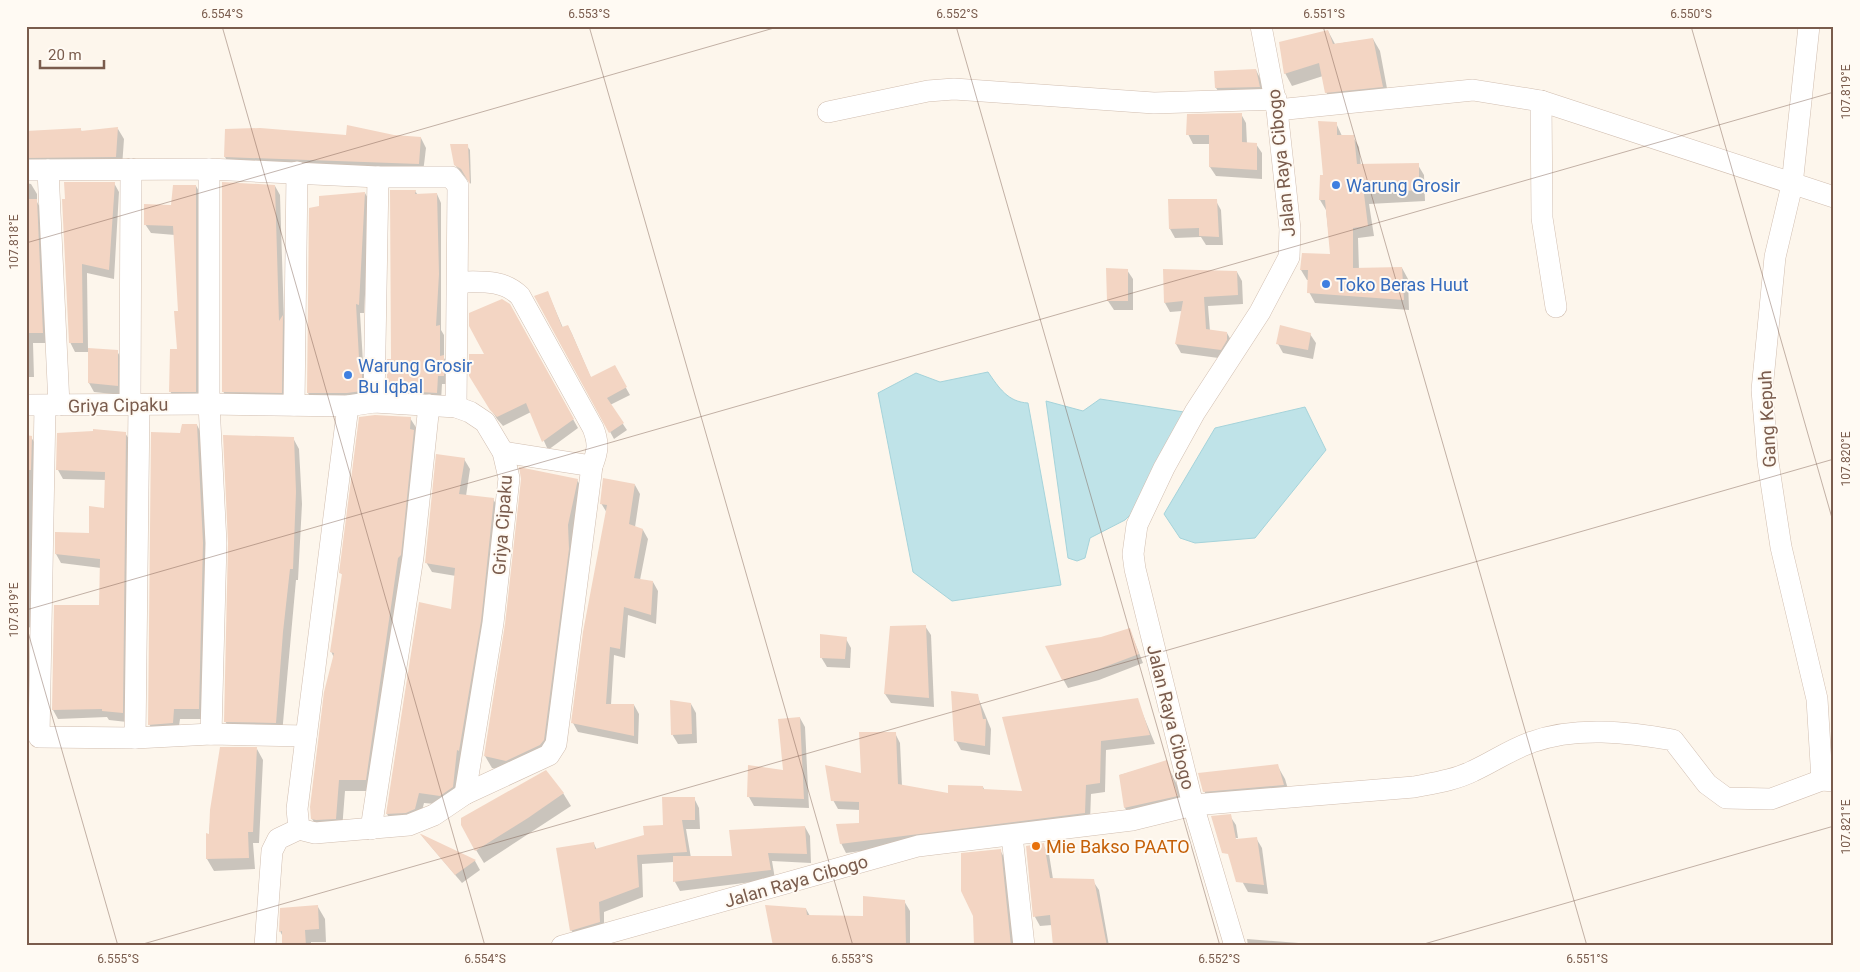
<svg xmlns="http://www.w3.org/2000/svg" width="1860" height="972" viewBox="0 0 1860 972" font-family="Roboto,sans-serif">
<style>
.water{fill:#bfe3e8;stroke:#a5d3da}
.shadow{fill:#0003}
.building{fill:#f3d5c3}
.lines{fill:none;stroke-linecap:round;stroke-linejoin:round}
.street-casing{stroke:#d1beb0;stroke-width:22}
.street{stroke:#fff;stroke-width:21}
.ticks{fill:none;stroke:#7a5c4d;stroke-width:1;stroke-opacity:0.45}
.shop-dot{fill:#3f7fe0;stroke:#fffaf3;stroke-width:2}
.food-dot{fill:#e8710a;stroke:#fffaf3;stroke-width:2}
.labels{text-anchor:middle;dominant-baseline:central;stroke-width:4;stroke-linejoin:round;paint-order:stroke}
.street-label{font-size:18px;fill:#7a5c4d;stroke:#fffaf3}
.shop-label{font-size:18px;fill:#366cbe;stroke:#fffaf3;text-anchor:start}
.food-label{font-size:18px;fill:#c56008;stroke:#fffaf3;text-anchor:start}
.neatline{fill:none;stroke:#7a5c4d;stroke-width:2}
.ticks-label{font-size:12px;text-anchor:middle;fill:#7a5c4d}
</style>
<rect width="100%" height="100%" fill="#fdf6ec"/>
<g class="water">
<path d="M988 372C999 388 1008 402 1028 403L1061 585 952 601 913 572 878 393 916 373 940 382Z"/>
<polygon points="1100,399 1184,412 1131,514 1125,520 1090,538 1085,558 1077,561 1068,558 1046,401 1083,411"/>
<polygon points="1305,407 1326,450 1255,538 1195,543 1180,538 1164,514 1215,428"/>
</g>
<g class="shadow">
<polygon points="1328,31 1335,44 1373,39 1380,51 1389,99 1333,104 1326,92 1323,76 1292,86 1285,73"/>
<polygon points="1256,70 1261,80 1264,96 1222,97 1216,88 1216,72"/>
<polygon points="1241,114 1246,123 1247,144 1256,144 1262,153 1262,179 1216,176 1210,167 1211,144 1193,144 1188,134"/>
<polygon points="1336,123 1342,136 1353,137 1359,147 1361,166 1418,165 1424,175 1425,201 1369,204 1374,236 1358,238 1359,270 1402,268 1408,279 1409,310 1315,303 1309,292 1309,280 1307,280 1301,270 1331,255 1326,210 1320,200 1321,176 1324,176"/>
<polygon points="118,129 124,139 122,167 26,169 26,132 81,130 82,132"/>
<polygon points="347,136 421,138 426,148 423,173 230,166 225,157"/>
<polygon points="467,146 470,150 471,184 455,165"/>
<polygon points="26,183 31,184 37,194 37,202 42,211 48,343 33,343 34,377 26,377"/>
<polygon points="114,183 119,192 114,279 87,273 88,349 117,351 122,360 122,395 94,392 89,383 89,352 75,352 70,342 63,200"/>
<polygon points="196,186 201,195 201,400 175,400 170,391 179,350 179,313 175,235 151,233 145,224 172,206"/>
<polygon points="275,186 280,195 284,320 287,326 286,401 228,401 223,391"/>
<polygon points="415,191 418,195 437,194 441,203 441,330 444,335 444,358 448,365 448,384 442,384 441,401 393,398 388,390"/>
<polygon points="365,193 370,202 364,313 360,313 363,362 367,369 366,400 313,402 308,393"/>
<polygon points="1216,201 1221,210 1223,245 1206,245 1201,237 1175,238 1170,229"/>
<polygon points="1127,270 1133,279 1133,310 1114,310 1108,301"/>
<polygon points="1165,270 1237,272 1242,281 1243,304 1208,306 1210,331 1227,333 1232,342 1226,359 1181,353 1176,344 1182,311 1170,312 1165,303"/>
<polygon points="548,293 563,328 568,326 572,334 591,378 614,367 630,395 610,405 627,430 614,439 536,296"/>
<polygon points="509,305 578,428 548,450 531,412 503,426 497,419 470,375 486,355"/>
<polygon points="1310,334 1316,343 1313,359 1283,353 1278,344"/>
<polygon points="410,418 417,429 407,567 372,791 345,791 342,830 319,830 312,819 334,658 331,651 343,576 341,573"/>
<polygon points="197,425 202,435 208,554 204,719 180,719 178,733 155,734 149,724 182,435"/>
<polygon points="125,433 131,442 127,722 109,720 107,717 58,719 53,710 100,606 101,568 61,563 56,554 91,534 105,509 106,480 63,479 58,470 58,434"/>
<polygon points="26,437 31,437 39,450 35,628 26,627"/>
<polygon points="293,438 299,449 302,504 298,580 296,580 282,734 232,733 225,721"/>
<polygon points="464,459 470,469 466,496 493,499 499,509 458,797 446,805 424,803 420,819 393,824 387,814 420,604 453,610 456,576 432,572 426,562"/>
<polygon points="577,480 584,492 550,752 513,773 492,768 485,756"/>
<polygon points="635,485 640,494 635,527 643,530 648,539 640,580 653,582 658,591 656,624 628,615 625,658 614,655 611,705 634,705 639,714 638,744 578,732 573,723 607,513 601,503"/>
<polygon points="925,626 931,635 934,707 891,703 885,694"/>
<polygon points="1130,630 1143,663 1099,680 1068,688 1063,679 1102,638"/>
<polygon points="846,639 851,648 850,668 827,667 821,657"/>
<polygon points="26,694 32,703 32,722 26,721"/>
<polygon points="977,695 991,729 990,755 961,750 956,741"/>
<polygon points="1137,700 1155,744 1106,750 1105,792 1091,794 1090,822 846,853 841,843 860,824 860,810 838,809 833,800 863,775 895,733 900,743 902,786 949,795 983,787 985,791 1023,792"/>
<polygon points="691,704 696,713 697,743 678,744 672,734"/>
<polygon points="800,718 805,727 809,808 754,806 749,797 784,772"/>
<polygon points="257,749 263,760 259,843 253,843 255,869 214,871 207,859 211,810"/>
<polygon points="1166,762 1178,787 1182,805 1130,817 1125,808 1120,775"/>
<polygon points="1277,765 1285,779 1291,799 1212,805 1204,791"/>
<polygon points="563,793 571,806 484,863 476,850"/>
<polygon points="694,798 699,808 700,829 686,829 691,858 733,857 805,827 810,836 811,863 772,861 775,879 680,891 675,882 674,862 642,864 643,897 604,912 604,932 577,939 571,930 594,844 597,850 645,836 664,826"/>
<polygon points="1230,816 1236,825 1238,838 1222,838"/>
<polygon points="422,836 475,861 480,870 462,883"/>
<polygon points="1256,838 1262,848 1268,894 1248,892 1243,883"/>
<polygon points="1043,845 1049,854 1053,879 1093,881 1099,890 1109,946 1054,946 1052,925 1040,926 1035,917"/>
<polygon points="1000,850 1005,859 1015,946 975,946"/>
<polygon points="904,901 910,911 910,946 775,946 806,909 810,916 864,917"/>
<polygon points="318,907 325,919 326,942 311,942 311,946 283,946 283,937 280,931"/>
<polygon points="1247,939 1337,946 1248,946"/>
<polygon points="703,943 705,946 693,946"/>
</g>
<g class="building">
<polygon points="1328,30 1333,44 1373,38 1383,87 1325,93 1319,63 1284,74 1279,42"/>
<polygon points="1256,69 1260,87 1215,88 1214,71"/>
<polygon points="1242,113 1242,142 1257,143 1257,170 1209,167 1209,135 1186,135 1187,114"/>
<polygon points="1318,121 1337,122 1337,135 1354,135 1357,164 1419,163 1419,190 1364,194 1368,226 1353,228 1353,268 1402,267 1404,300 1307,293 1308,270 1300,270 1302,253 1330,254 1325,200 1319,200 1320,175 1323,175"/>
<polygon points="347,125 394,135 421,137 419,164 224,157 225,129 260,128 346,135"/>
<polygon points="118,127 116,157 26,158 26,131 81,128 81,131"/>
<polygon points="450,144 468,144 470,184 461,169 454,165"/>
<polygon points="64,182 115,182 109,270 82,264 83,343 69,343 62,199 65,199"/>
<polygon points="222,182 275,185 279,321 283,315 282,393 222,392"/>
<polygon points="173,185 196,185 196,392 169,392 170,349 177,349 174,311 178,311 173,226 144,225 144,204 171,205"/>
<polygon points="390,190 416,190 415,194 437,193 439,274 436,326 440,325 440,356 444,355 444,376 438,376 437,393 387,390 387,359 391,359"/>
<polygon points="365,192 359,305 356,304 359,358 362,359 362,391 347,393 307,393 309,208 319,206 319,196"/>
<polygon points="26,199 37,199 43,333 26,333"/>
<polygon points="1168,199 1217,199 1219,237 1199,236 1199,228 1169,229"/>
<polygon points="1106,268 1128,269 1128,301 1107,301"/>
<polygon points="1163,269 1237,271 1238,295 1204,297 1206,329 1227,332 1227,340 1221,350 1175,344 1183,301 1164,303"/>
<polygon points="548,291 562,327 568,325 591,377 615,365 627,387 607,398 624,423 609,433 534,296"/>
<polygon points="502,299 510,304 574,419 542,442 526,403 497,417 490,410 469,376 469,354 484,354 469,326 469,313"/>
<polygon points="1280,325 1311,333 1308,350 1276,344"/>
<polygon points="88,348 118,350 118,386 88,383"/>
<polygon points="375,415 411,417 410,429 414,430 401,555 398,558 366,780 339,780 336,819 316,820 311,819 310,807 324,692 334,653 330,652 342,574 339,573 359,417"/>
<polygon points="182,424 197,424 203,543 199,709 174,709 173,723 148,725 151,432 180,433"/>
<polygon points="93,429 126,432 123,713 102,711 102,709 52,710 54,605 99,605 100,559 55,554 55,532 89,533 89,506 104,508 105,472 56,470 57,433 93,431"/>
<polygon points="26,435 32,436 31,470 26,470"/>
<polygon points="223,435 294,437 296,492 293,569 290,569 283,632 276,723 224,722 228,543"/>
<polygon points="436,454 465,458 459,494 494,498 481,621 459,751 457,750 453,787 440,796 419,793 415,809 406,813 386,814 419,602 451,609 455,568 425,563"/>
<polygon points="519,467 578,479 568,525 569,549 544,740 540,745 506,761 484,756 505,624 521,479"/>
<polygon points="603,478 635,484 629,524 643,529 634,578 653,581 651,615 624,607 620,649 610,647 606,704 634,704 634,736 571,723 583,632 607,505 600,504"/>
<polygon points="926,625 929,698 884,694 890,626"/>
<polygon points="1130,628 1139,654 1094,671 1062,680 1045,646 1101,637"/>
<polygon points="820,634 847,637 845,659 820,658"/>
<polygon points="951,691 978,694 983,719 986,719 985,746 954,741"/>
<polygon points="1138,698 1150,735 1101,741 1100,783 1086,785 1085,813 840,844 836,824 859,823 859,802 831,801 825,765 861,773 859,732 896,732 898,784 948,793 948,785 983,786 983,789 1022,791 1002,717"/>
<polygon points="670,700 691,703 692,734 671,735"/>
<polygon points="800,717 804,799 747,797 748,765 783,770 778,719"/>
<polygon points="220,747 257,747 253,832 248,832 249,858 206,859 206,833 209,834 210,810"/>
<polygon points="1167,760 1178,796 1124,808 1119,775"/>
<polygon points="1278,764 1284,785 1203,792 1198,773"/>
<polygon points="546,770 564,793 528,818 475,851 461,825 461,818"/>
<polygon points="662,797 695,797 695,820 682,820 687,852 637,855 639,887 599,902 600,922 570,931 556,848 594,842 595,849 644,835 643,826 663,825"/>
<polygon points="1231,814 1236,839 1257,837 1264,885 1236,882 1228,854 1222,853 1211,816"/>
<polygon points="805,826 807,854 768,853 771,870 673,882 673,856 732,856 729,830"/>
<polygon points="420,834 421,834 476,860 455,875"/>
<polygon points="1044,843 1050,878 1094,879 1107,946 1053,946 1050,915 1033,917 1026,846"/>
<polygon points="1001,849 1011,946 974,946 973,916 961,891 961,853"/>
<polygon points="863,896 905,900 906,946 773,946 765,905 806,908 807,915 863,916"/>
<polygon points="318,905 319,929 305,930 306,946 282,946 282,931 279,932 280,908"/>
</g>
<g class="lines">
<g class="street-casing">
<g id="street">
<polyline points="1809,26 1792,185 1775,257 1762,390 1768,462 1781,547 1817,699 1822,780"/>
<polyline points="1541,101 1542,218 1556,307"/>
<polyline points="1277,110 1473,90 1541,101 1834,197"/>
<polyline points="828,112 928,91 954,89 1154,103 1276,99"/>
<polyline points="209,169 209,404 216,543 211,734"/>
<polyline points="26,170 209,169 378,177 451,177 458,186 456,407"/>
<polyline points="48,170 59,405"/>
<polyline points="374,402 378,177"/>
<polyline points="130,404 131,169"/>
<polyline points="26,405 209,404 348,406 374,402 456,407 470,412 485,422 503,452 509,478 493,623 465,794"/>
<polyline points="294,405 297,172"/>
<polyline points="45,406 39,737 135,738 211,734 306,736"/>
<path d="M348 406 297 809 299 829 315 833 409 825 434 815 465 794 549 755 556 744 592 466C598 451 599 443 593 428L520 296C503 279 481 282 458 282"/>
<polyline points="503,452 592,466"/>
<polyline points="135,738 139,405"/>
<polyline points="371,829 413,557 429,405"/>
<polyline points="1012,836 1024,946"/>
<polyline points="265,946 272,851 278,839 299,829"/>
<polyline points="562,946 918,846 1132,820 1193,805 1135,569 1133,554 1137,525 1164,468 1195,412 1260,312 1289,257 1290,229 1277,110 1261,26"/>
<path d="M1235 946 1193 805 1414 787C1434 783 1455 780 1473 771 1493 762 1511 749 1532 742 1576 726 1628 732 1673 740L1707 784 1726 798 1771 799 1822 780 1834 781"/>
</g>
</g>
<use href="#street" class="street"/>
</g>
<path class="ticks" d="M222 26 485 946M589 26 853 946M956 26 1220 946M1323 26 1587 946M1691 26 1834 525M26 243 781 26M26 610 1834 92M26 625 118 946M136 946 1834 459M1417 946 1834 826"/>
<g class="shop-dot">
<circle cx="1336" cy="185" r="5"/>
<circle cx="1326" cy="284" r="5"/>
<circle cx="348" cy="375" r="5"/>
</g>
<circle class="food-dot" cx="1036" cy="846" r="5"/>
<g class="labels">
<g class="street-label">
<text transform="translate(1281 163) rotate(-96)">Jalan Raya Cibogo</text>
<text transform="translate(118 405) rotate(-1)">Griya Cipaku</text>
<text transform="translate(1767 419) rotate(-93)">Gang Kepuh</text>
<text transform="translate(502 525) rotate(-86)">Griya Cipaku</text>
<text transform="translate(1171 717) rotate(76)">Jalan Raya Cibogo</text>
<text transform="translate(796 881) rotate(-16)">Jalan Raya Cibogo</text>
</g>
<g class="shop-label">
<text x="1346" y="185">Warung Grosir</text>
<text x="1336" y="284">Toko Beras Huut</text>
<text x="358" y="365">Warung Grosir<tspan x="358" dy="21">Bu Iqbal</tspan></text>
</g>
<g class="food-label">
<text x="1046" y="846">Mie Bakso PAATO</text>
</g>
</g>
<rect width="1860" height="972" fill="none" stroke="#fffaf3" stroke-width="55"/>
<path d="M40 60v8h64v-8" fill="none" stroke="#7a5c4d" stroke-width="2.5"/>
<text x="48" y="60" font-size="15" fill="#7a5c4d" stroke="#fffaf3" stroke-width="4" paint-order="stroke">20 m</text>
<rect x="28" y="28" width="1804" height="916" class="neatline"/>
<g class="ticks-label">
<text x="222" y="18">6.554°S</text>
<text x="589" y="18">6.553°S</text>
<text x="957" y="18">6.552°S</text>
<text x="1324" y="18">6.551°S</text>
<text x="1691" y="18">6.550°S</text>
<text transform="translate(1846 92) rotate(-90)" y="4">107.819°E</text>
<text transform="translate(14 242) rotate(-90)" y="4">107.818°E</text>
<text transform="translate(1846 459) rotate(-90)" y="4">107.820°E</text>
<text transform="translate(14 610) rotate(-90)" y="4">107.819°E</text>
<text transform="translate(1846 827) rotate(-90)" y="4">107.821°E</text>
<text x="118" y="963">6.555°S</text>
<text x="485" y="963">6.554°S</text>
<text x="852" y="963">6.553°S</text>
<text x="1219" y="963">6.552°S</text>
<text x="1587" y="963">6.551°S</text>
</g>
</svg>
